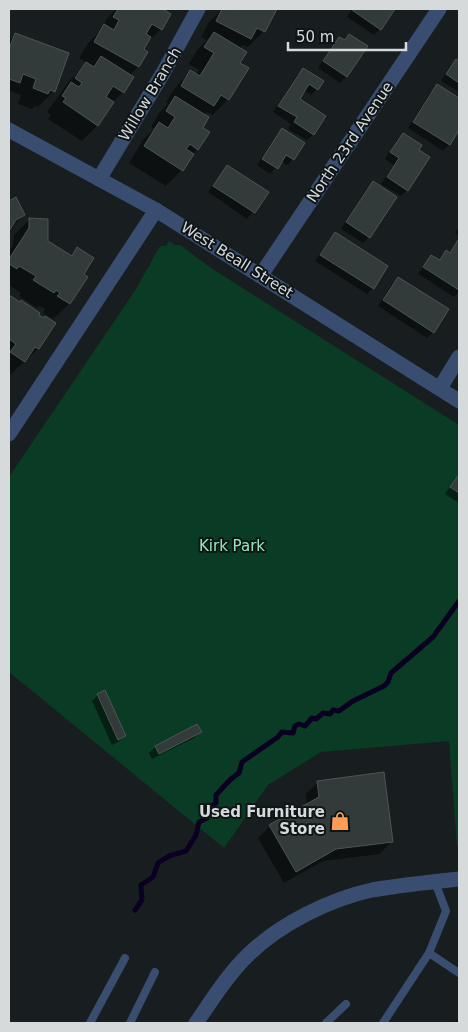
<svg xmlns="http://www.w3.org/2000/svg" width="468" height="1032" viewBox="0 0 468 1032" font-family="'DejaVu Sans',sans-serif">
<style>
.green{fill:#0a3b24}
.shadow{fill:#0007}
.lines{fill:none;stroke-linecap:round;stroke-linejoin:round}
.stream{stroke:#0a0022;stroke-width:5}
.building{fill:#333a3a;stroke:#4d5554}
.service{stroke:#384d70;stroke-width:8}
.minor{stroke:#384d70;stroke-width:15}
.labels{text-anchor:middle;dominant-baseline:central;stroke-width:4;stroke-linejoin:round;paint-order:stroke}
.street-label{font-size:15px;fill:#d6dadb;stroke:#0f1517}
.park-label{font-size:15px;fill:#92ebb7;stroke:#0f1517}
.poi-label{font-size:15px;font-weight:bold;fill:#d6dadb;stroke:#0f1517;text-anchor:end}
</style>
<rect width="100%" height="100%" fill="#181e20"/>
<polygon class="green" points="169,241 175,245 180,245 211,268 459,425 459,846 457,846 449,741 321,752 268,785 224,848 9,672 9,477 136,289 160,246 166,246"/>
<g class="shadow">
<polygon points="116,9 159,9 169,14 161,29 145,45 142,50 146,52 138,67 129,76 123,92 113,102 98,125 82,141 48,119 51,115 47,112 70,80 88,63 79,58 89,42 100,31 107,18"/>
<polygon points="222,9 275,9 264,31 248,47 243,45 239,49 239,64 228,99 213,115 207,112 204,115 197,149 182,170 166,186 129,163 143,140 154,129 151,127 159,113 168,104 166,102 175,88 190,72 196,75 199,70 189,64 198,49 207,40 201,37 209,22"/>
<polygon points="352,9 393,9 380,29 374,35 347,17"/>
<polygon points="15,35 54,91 38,107 35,106 32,109 18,104 21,95 10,91 9,92 9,41"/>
<polygon points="349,36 366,47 346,77 340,83 318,68 333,44 339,38 344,41"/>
<polygon points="456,60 459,62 459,92 441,81 450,66"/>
<polygon points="303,69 317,89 311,95 304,91 298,99 313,134 307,140 288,129 291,124 273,112 297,75"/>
<polygon points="437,86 459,100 459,128 449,145 443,151 408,128 431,92"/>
<polygon points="282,130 293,159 287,165 281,161 270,174 257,165 276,136"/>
<polygon points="403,134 407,190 401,196 381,184 394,165 385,159 397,140"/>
<polygon points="227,166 267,193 247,219 208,192"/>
<polygon points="373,183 369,237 363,243 341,229 367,189"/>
<polygon points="16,199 24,215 9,230 9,202"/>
<polygon points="29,220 47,242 70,256 78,249 82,274 86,277 69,304 53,319 43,313 45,309 39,306 37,308 19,296 21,293 9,285 9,252 13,245 14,235"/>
<polygon points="459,226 459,236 455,233"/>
<polygon points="335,234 373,288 367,294 315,261 329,240"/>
<polygon points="458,242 459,292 454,297 418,274 431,256 438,261 446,252 449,253"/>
<polygon points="398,278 433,332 427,338 378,306 392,284"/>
<polygon points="9,296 39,313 37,315 54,323 38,349 9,376"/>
<polygon points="458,477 459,478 459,503 445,494"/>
<polygon points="98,695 125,736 118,742 112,745 92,701"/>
<polygon points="197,725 200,732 194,738 152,759 149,753 155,747"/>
<polygon points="318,782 391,842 380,854 323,861 284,883 258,838 270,826 307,805 306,794"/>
<polygon points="459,1017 459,1023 454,1023 455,1022"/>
</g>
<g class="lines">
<path class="stream" d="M135 910 142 900 141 885 153 877 158 863 169 856 186 851 196 835 199 822 207 818 210 807 216 803V795C224 787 229 779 239 773L242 762 278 737 282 732 293 733 295 726 299 724 305 726 312 718 316 719 323 713 330 714 333 710 339 711 353 701 384 686 388 682 391 673 433 637 459 601"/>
</g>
<g class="building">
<polygon points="118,9 162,9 171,14 162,30 152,24 146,34 151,37 144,49 148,52 139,67 94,42 104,24 114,30 119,20 113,17"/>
<polygon points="222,9 233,9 236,10 237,9 277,9 265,32 257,28 251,39 216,21"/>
<polygon points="353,9 395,9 381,30 352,10"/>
<polygon points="214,32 247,52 240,63 249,68 229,100 221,95 214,106 181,86 190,70 200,76 214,53 204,47"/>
<polygon points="15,33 69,53 55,92 50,90 48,94 33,88 36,79 23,74 20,83 9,79 9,49"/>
<polygon points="349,34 368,46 347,77 323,61 339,37 345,40"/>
<polygon points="101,56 134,77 124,93 113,86 106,97 114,102 98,126 63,102 66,98 62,96 71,82 79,87 82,83 75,78 86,62 94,67"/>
<polygon points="456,59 459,61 459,83 446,74"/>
<polygon points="303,68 324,81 318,90 309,84 300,99 326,116 314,135 294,122 297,117 278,106"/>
<polygon points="437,84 459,98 459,130 450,145 413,122"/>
<polygon points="175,96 209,117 203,128 210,132 198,150 190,144 186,149 194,154 183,171 144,146 159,122 168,128 175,117 166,111"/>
<polygon points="282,128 305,143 294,160 286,155 278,169 262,159"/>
<polygon points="403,133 422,145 419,150 430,157 408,191 387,177 399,158 390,152"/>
<polygon points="227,165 269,192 255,213 213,186"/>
<polygon points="373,181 397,197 370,238 346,222"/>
<polygon points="16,197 25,215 16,220 9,231 9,201"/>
<polygon points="29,218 48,219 48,241 72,256 77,247 94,258 84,274 88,277 70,304 57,296 60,293 56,290 54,293 33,280 36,276 19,266 17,269 9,264 9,259 29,228"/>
<polygon points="335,232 388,266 374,289 320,255"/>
<polygon points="458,240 459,241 459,290 423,267 431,255 440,260 446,250 450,253"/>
<polygon points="398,277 449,309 434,333 383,300"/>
<polygon points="9,295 20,302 21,300 40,313 39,315 44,318 45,316 56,323 39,349 35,347 25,362 10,352 16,344 9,339"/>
<polygon points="458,476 459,476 459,493 450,487"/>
<polygon points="105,690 126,736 118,740 97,694"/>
<polygon points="197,724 202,732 159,754 155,746"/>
<polygon points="384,772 393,842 336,849 296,872 269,825 319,797 317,781"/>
</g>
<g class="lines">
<g class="service">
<polyline points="429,953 459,973"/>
<polyline points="90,1023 125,958"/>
<polyline points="130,1023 155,972"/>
<polyline points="326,1023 346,1004"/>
<polyline points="383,1023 429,953 446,911 435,882"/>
</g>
<g class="minor">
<polyline points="9,130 156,210 459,401"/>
<polyline points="99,179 163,73 198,9"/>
<polyline points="261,275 439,9"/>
<polyline points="440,388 459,357"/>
<polyline points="9,434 156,210"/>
<path d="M196 1023C212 1000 228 974 249 954 280 924 330 899 372 890 401 885 430 882 459 879"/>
</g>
</g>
<defs>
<g id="shop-bare" transform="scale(1.5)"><path d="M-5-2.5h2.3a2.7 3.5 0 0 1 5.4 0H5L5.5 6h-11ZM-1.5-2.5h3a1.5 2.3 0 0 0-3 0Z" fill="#fd9c55" stroke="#0f1517" stroke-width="2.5" paint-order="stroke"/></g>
</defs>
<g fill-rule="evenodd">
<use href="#shop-bare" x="340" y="821"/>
</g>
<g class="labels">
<g class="street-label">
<text transform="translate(150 94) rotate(-59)">Willow Branch</text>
<text transform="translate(350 142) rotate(-56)">North 23rd Avenue</text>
<text transform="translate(237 260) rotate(32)">West Beall Street</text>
</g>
<g class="park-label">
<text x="232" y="546">Kirk Park</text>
</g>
<g class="poi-label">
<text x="325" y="812">Used Furniture<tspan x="325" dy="17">Store</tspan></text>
</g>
</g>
<rect width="468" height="1032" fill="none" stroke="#d6dadb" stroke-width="20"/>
<path d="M288 42v8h118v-8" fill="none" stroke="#d6dadb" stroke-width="2.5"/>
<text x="296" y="42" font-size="15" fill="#d6dadb" stroke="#0f1517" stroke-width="4" paint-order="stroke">50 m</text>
</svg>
